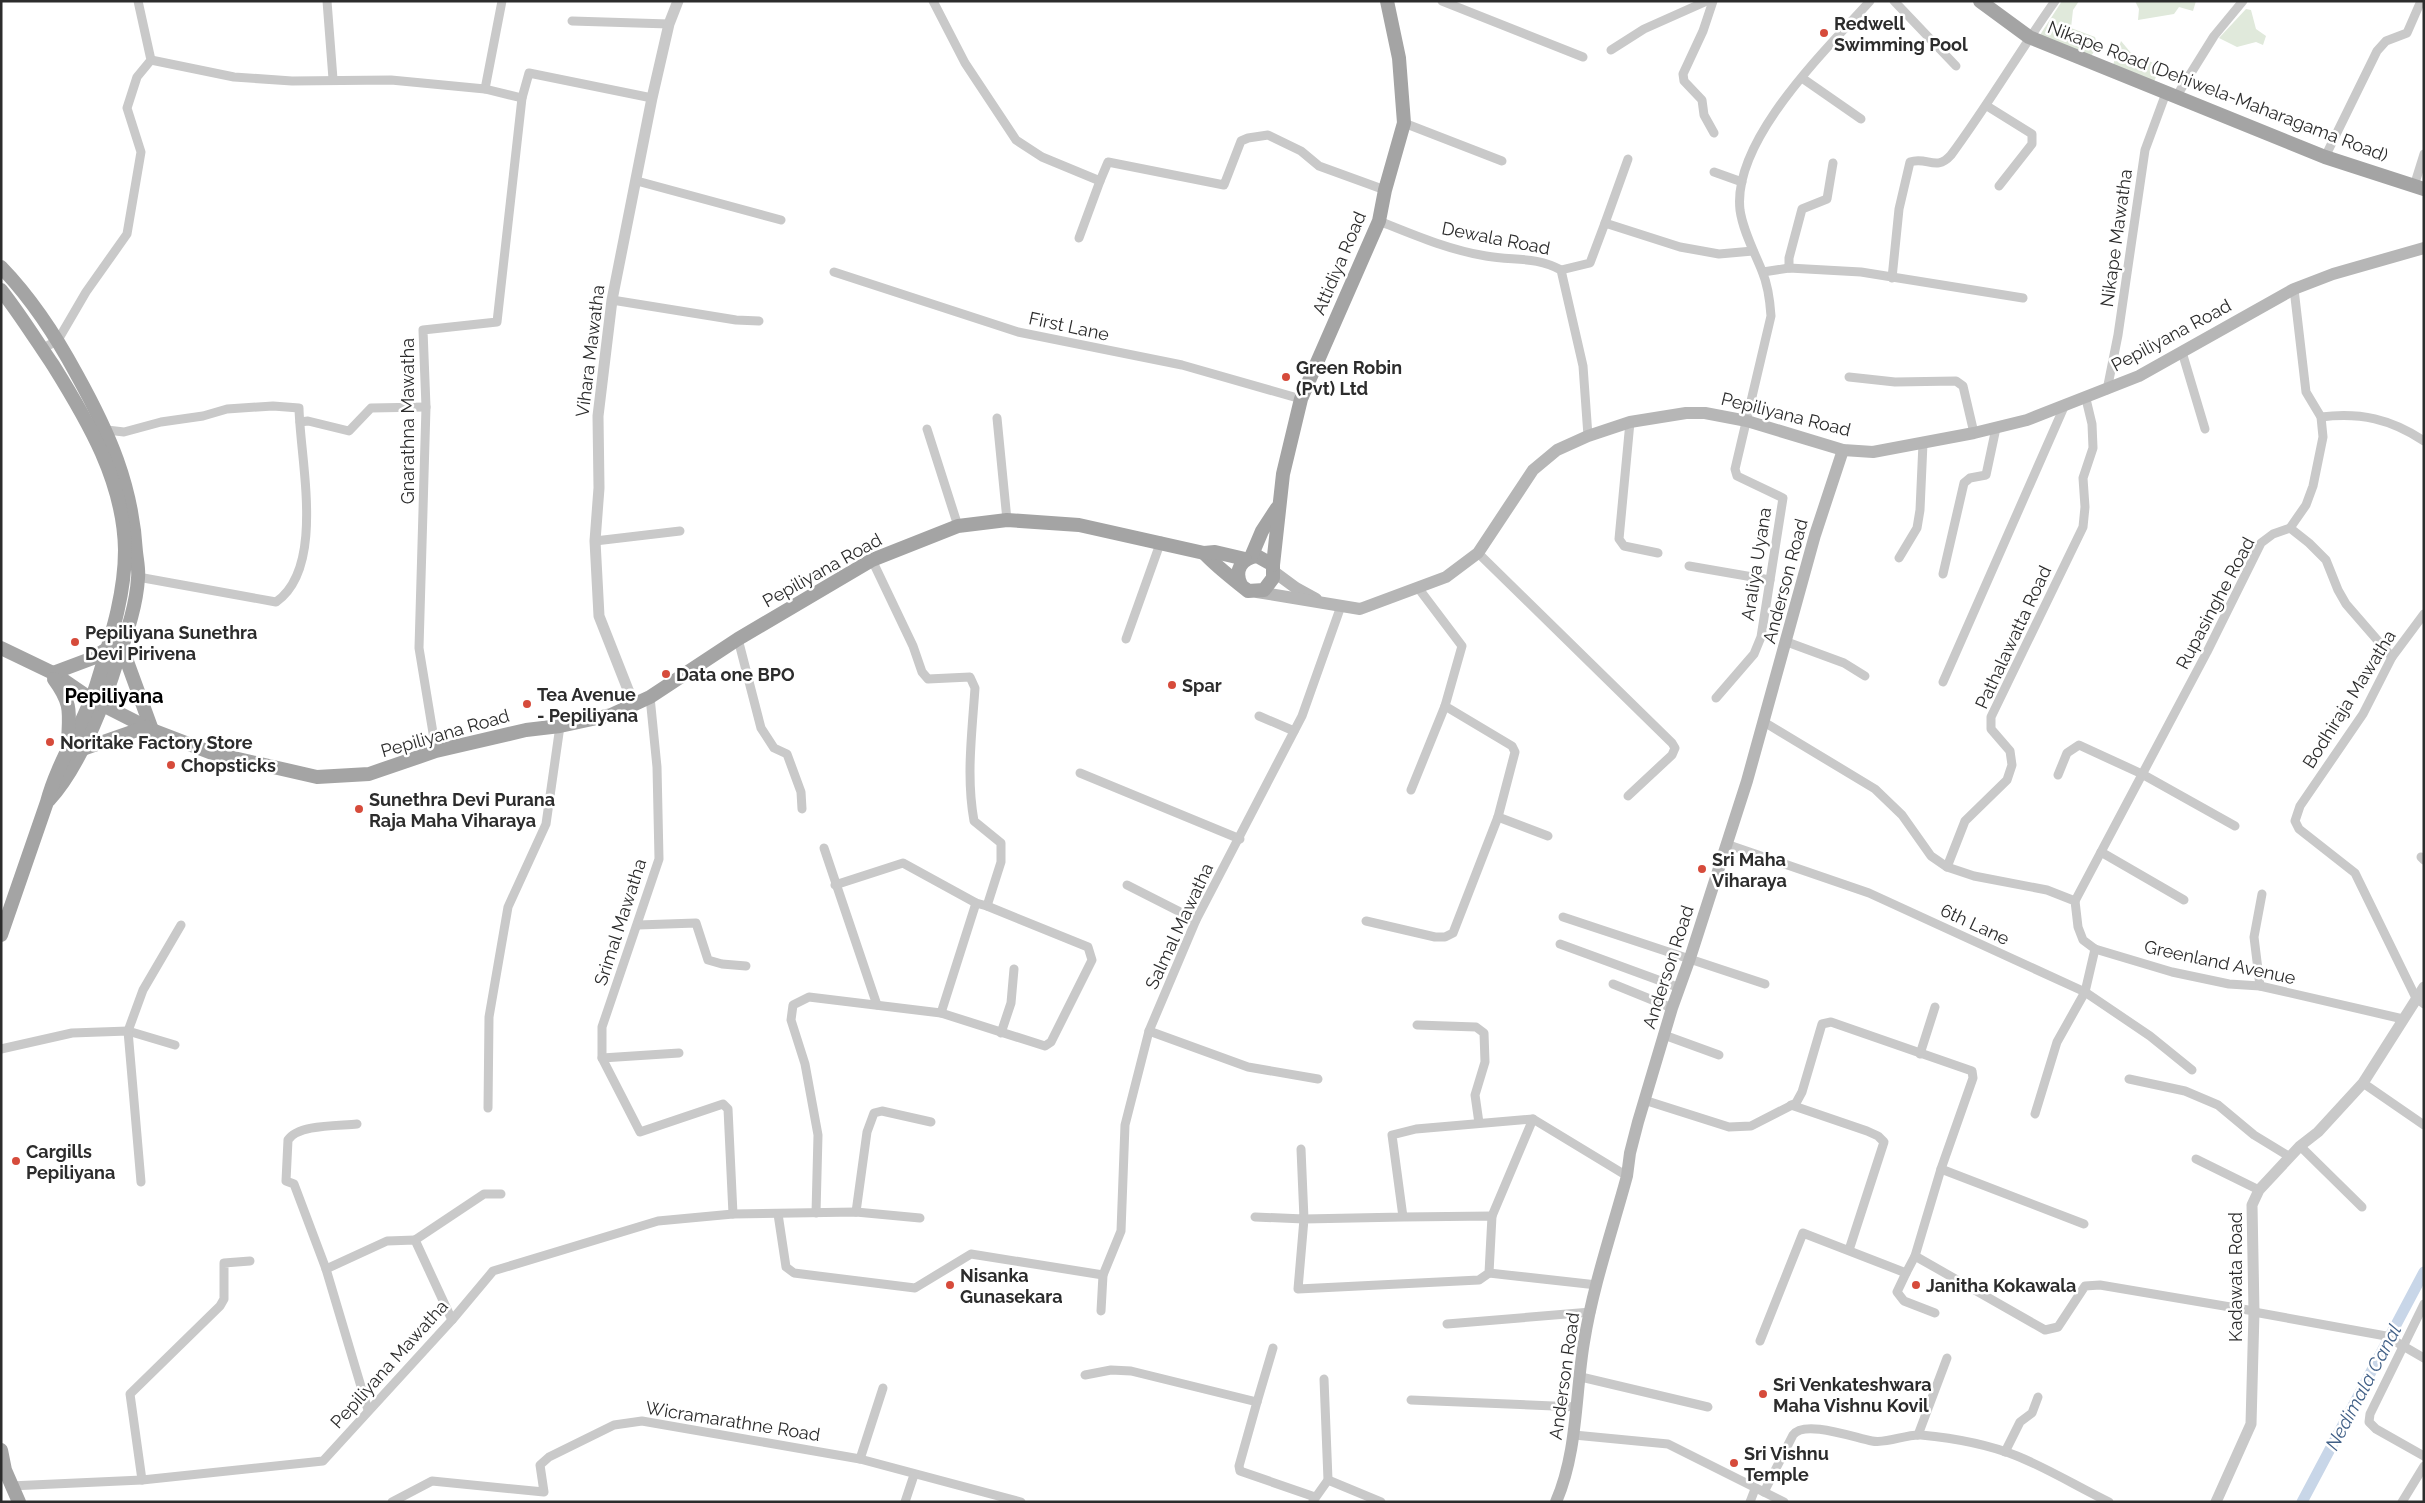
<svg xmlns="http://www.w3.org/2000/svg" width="2425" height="1503" viewBox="0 0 2425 1503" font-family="Raleway,sans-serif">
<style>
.green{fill:#e0e9db}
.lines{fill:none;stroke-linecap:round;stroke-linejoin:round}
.canal{stroke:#c8d6e8;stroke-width:11}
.minor{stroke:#c9c9c9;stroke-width:9}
.tertiary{stroke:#c9c9c9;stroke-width:11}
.secondary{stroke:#b6b6b6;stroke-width:12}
.primary{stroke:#a4a4a4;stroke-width:14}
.poi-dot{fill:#d64b3b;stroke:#fff;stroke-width:2}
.labels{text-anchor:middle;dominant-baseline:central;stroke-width:5;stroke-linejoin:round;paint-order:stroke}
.poi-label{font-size:18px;font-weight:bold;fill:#2c2c2c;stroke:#fff;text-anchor:start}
.street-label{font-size:18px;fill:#2c2c2c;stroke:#fff}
.water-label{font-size:19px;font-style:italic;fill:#416087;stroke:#fff}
.quarter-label{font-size:20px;font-weight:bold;fill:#000;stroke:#fff}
</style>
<rect width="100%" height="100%" fill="#fff"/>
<g class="green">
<polygon points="2062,1 2079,1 2073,10 2071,28 2095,37 2098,47 2090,57 2040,35"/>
<polygon points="2135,1 2196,1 2193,11 2179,7 2174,14 2138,20 2139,9"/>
<polygon points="2246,9 2251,10 2256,29 2266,36 2263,45 2256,42 2237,47 2219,38"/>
<polygon points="2121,41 2131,53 2160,66 2154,82 2113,65"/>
</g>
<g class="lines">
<polyline class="canal" points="2302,1502 2424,1272"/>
<g class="minor">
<polyline points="327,1 333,79"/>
<polyline points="933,1 965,63 1016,140 1042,157 1100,181 1108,162 1224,185 1241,141 1248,138 1268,135 1301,151 1319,166 1385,190"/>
<polyline points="1442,1 1583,57"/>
<polyline points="1713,1 1703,31 1683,74 1684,81 1702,100 1704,115 1714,133"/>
<polyline points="1894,1 1956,66"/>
<polyline points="572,21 669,24"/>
<polyline points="1611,50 1644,29 1707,1"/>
<polyline points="151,60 234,77 292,81 391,80 485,89 502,1"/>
<polyline points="1802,78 1861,119"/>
<polyline points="485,89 522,98"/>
<polyline points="2176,97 2214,36 2243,1"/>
<polyline points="1987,106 2032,134 2032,144 1999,186"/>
<polyline points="1404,123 1502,161"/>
<polyline points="2325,157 2377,51 2386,41 2407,33 2421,1"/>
<polyline points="1714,172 1742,182"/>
<polyline points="637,181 781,220"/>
<polyline points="2414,186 2424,154"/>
<path d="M1379 221C1414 235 1449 250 1486 256 1513 261 1536 256 1561 270L1583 366 1588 436"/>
<polyline points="1605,223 1628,159"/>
<polyline points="1079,238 1100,181"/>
<polyline points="1789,268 1789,258 1802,209 1827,199 1833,163"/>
<polyline points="1561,270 1590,263 1605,223 1680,247 1719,254 1753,251"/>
<polyline points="834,272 1018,332 1182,365 1301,399"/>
<polyline points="1763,272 1789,268 1861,272 2023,298"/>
<path d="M1892 278 1899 209 1910 162C1927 156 1936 172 1951 155 1988 105 2019 52 2055 1"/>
<polyline points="612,300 736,320 759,321"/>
<polyline points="42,349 58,340 86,292 127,234 141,152 127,108 137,77 151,60 138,1"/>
<polyline points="2182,352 2205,429"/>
<polyline points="1849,377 1895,382 1956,381 1963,386 1974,433"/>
<polyline points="2107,390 2118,335 2145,150 2166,93"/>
<path d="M2321 417C2360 412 2391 419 2424 441"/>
<polyline points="997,418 1007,520"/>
<polyline points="300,422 308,421 349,431 371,408 426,407"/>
<polyline points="1630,422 1619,539 1624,546 1658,553"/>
<polyline points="927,429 958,526"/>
<path d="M107 430 124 432 161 422 203 416 227 409 273 406 299 408C300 460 326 567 276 602L138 577"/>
<polyline points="2290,528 2309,543 2326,560 2338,590 2346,604 2392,657"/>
<polyline points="595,541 680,531"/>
<polyline points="1478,553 1672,743 1675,748 1672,755 1628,796"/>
<polyline points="1899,558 1917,528 1920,510 1923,443"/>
<path d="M872 560 913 646 922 672 928 679 970 677 975 688C972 733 966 777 974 821L1001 843V862L987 906"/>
<polyline points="1689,566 1770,580"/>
<polyline points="1943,574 1964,483 1970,478 1986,475 1996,428"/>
<polyline points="1419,589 1462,646 1445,706 1512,746 1515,752 1498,817 1548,836"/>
<polyline points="2424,614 2392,657 2363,714 2300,806 2295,821 2299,829 2355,873 2416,998 2424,1004"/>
<polyline points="738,639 761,728 774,748 787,754 801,792 802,809"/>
<polyline points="1126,639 1161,541"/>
<polyline points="1787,642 1844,663 1865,676"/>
<polyline points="1943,682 2064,407"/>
<polyline points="650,697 657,767 659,859 602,1027 602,1058 640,1132 723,1104 728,1109 733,1214"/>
<path d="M1716 698 1754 654 1761 637 1783 498 1737 476 1735 469 1771 316C1770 301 1768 285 1762 271 1754 251 1743 231 1740 210 1732 140 1826 50 1870 1"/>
<polyline points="1259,716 1294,731"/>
<polyline points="1764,722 1875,789 1902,815 1931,856 1947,867 1974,876 2047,890 2075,901 2078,927 2083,940 2095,949 2172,972 2229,984 2260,986 2403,1019"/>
<polyline points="436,751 419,648 426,407 423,330 497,322 522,98 529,73 652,98"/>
<polyline points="1080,773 1240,839"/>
<polyline points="2058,775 2067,753 2079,745 2142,774 2235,826"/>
<polyline points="1411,790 1445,706"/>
<polyline points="1726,844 1869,893 2085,992 2150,1036 2192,1070"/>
<polyline points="824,848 877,1005"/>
<polyline points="2101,852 2184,900"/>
<polyline points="2421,857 2424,860"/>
<polyline points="1947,867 1965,821 2007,780 2012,765 2010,751 1991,729 1991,717 2083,527 2085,507 2083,478 2093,448 2092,424 2086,399"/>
<polyline points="1127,885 1196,920"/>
<polyline points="2075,901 2207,652 2261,543 2273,534 2290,528 2306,505 2313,486 2323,437 2321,417 2306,392 2294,289"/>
<polyline points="1563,917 1765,984"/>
<polyline points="1366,921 1435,937 1445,937 1453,933 1498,817"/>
<polyline points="638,925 696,923 708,960 722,964 746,966"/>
<polyline points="1560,944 1680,988"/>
<polyline points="1613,984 1672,1008"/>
<polyline points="2260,986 2254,937 2262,894"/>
<polyline points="941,1013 976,903"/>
<polyline points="1417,1025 1476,1027 1484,1033 1485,1062 1475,1095 1479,1123"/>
<polyline points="1149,1031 1248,1067 1318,1079"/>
<polyline points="1001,1033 1011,1003 1014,969"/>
<polyline points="1664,1035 1719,1055"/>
<polyline points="175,1045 128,1031 143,990 181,925"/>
<polyline points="1,1049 72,1033 128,1031 141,1182"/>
<polyline points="1920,1054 1935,1007"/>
<polyline points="602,1058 679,1053"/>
<polyline points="2129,1079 2185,1091 2218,1105 2254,1135 2290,1157"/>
<polyline points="2363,1083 2424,1125"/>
<polyline points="1644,1100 1729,1127 1751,1126 1796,1103 1802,1092 1822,1024 1831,1022 1972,1071 1973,1078 1941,1169 1915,1256"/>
<polyline points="1791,1105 1867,1131 1878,1136 1884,1142 1849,1250"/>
<polyline points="488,1108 489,1017 508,907 546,824 560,726"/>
<polyline points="2035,1114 2057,1042 2085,992 2095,949"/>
<path d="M357 1124C339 1126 298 1124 288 1140L286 1181 294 1184 326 1269 368 1410"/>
<polyline points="2300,1146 2362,1207"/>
<polyline points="2196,1159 2259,1190"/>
<polyline points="1941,1169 2084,1224"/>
<polyline points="856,1212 867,1132 874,1113 882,1111 931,1122"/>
<polyline points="816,1213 818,1135 805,1064 791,1020 793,1005 809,997 941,1013 1045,1046 1051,1042 1092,960 1088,947 987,906 976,903 903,863 835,885"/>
<polyline points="778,1214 786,1267 794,1273 915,1288 971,1254 1103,1275"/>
<polyline points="1492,1216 1533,1119"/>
<polyline points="1255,1217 1304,1219 1301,1149"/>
<polyline points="1403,1217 1304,1219 1298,1289 1479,1280 1489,1273 1492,1216 1403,1217 1392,1135 1416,1129 1533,1119 1627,1176"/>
<polyline points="415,1240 484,1194 501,1194"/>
<polyline points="326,1269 387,1241 415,1240 452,1320"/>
<polyline points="1489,1273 1597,1285"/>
<polyline points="1906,1273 1897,1292 1904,1301 1935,1313"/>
<polyline points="2424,1304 2370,1414 2369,1422 2376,1429 2424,1456"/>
<polyline points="1101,1311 1103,1275 1121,1231 1125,1125 1149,1031 1196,920 1302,716 1341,606"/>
<polyline points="2254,1312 2386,1336 2424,1358"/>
<polyline points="1447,1324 1591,1312"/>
<polyline points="1760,1341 1803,1233 1906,1273 1915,1256 2045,1330 2058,1327 2085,1286 2100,1285 2254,1311"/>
<polyline points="1085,1375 1111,1370 1131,1371 1257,1402 1239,1466 1240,1471 1315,1497"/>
<polyline points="1581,1377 1708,1407"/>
<polyline points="1411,1400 1577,1407"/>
<polyline points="1257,1402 1273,1348"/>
<polyline points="1574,1435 1668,1444 1784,1502"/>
<polyline points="1918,1435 1947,1358"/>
<polyline points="2005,1452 2020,1422 2032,1413 2038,1397"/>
<polyline points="860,1459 883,1388"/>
<polyline points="142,1480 130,1394 220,1306 224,1299 224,1263 250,1261"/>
<polyline points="1328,1480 1381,1502"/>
<polyline points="10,1486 142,1480 323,1461 452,1320 493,1271 658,1221 733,1214 856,1212 920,1218"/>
<path d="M1764 1492 1793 1435C1804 1419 1855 1438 1872 1441 1888 1444 1905 1434 1921 1435 1953 1438 1987 1444 2017 1456 2049 1469 2078 1487 2109 1502"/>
<polyline points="1313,1501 1328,1480 1324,1379"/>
<polyline points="392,1502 432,1481 544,1492 540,1465 549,1457 614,1425 642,1421 860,1459 1021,1502"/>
<polyline points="905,1502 914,1475"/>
<polyline points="1750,1502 1755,1489"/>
<polyline points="2402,1502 2424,1466"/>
</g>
<g class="tertiary">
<polyline points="634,705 599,616 595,541 599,488 598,416 612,300 652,98 669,24 678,1"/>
<polyline points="2216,1502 2251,1424 2254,1312 2252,1205 2259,1190 2300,1146 2318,1132 2363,1083 2424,987"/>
</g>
<g class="secondary">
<polyline points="1273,571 1296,588 1316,599"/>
<polyline points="1257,592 1360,609 1446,577 1478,553 1533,470 1557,450 1588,436 1630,422 1686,413 1705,413 1747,421 1843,450 1873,452 1974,433 2027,420 2139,376 2294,289 2333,274 2424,248"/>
<path d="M1556 1502C1578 1451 1575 1395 1584 1342 1593 1286 1612 1231 1627 1176L1630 1153 1638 1122 1672 1008 1690 958 1747 781 1815 535 1843 450"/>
</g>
<g class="primary">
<polyline points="1980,1 2029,37 2325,157 2424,189"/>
<path d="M1 267C32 299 56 336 77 375 109 433 132 484 136 552 137 561 139 570 138 578 136 612 122 645 112 677 100 714 76 771 49 800"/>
<path d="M1 290C20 314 36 340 53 365 88 421 124 482 125 550 125 596 110 640 97 683 84 725 58 760 47 802L1 935"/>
<path d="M1204 553C1217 567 1233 579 1248 591L1264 590 1273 578V565L1257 556C1241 558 1234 571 1241 585"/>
<polyline points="1251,557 1262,531 1277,508"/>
<polyline points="1273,565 1283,474 1301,399 1379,221 1385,190 1404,123 1399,58 1387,1"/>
<polyline points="121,645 152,730"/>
<polyline points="1,648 53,673 91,699 152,730 212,753 317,777 369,774 436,751 526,730 560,726 611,715 650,697 738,639 872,560 958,526 1007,520 1079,525 1204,553 1215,552 1245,559"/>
<polyline points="53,673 93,658 107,649"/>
<path d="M54 679C73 705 69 713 68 743"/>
<polyline points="80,750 146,727"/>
<polyline points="1,1450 5,1470 19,1502"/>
</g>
</g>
<g class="poi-dot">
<circle cx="1824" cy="33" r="5"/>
<circle cx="1286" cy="377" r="5"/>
<circle cx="75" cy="642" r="5"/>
<circle cx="666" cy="674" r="5"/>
<circle cx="1172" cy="685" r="5"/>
<circle cx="527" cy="704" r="5"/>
<circle cx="50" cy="742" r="5"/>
<circle cx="171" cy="765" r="5"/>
<circle cx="359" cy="809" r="5"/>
<circle cx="1702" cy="869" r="5"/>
<circle cx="16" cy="1161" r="5"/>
<circle cx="950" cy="1285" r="5"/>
<circle cx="1916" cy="1285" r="5"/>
<circle cx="1763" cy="1394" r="5"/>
<circle cx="1734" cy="1463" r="5"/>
</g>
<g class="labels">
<g class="poi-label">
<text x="1834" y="23">Redwell<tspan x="1834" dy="21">Swimming Pool</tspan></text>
<text x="1296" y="367">Green Robin<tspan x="1296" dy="21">(Pvt) Ltd</tspan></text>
<text x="85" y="632">Pepiliyana Sunethra<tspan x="85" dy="21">Devi Pirivena</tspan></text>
<text x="676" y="674">Data one BPO</text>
<text x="1182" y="685">Spar</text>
<text x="537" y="694">Tea Avenue<tspan x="537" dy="21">- Pepiliyana</tspan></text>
<text x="60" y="742">Noritake Factory Store</text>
<text x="181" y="765">Chopsticks</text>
<text x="369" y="799">Sunethra Devi Purana<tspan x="369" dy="21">Raja Maha Viharaya</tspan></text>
<text x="1712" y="859">Sri Maha<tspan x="1712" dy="21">Viharaya</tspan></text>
<text x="26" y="1151">Cargills<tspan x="26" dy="21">Pepiliyana</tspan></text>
<text x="960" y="1275">Nisanka<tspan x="960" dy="21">Gunasekara</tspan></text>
<text x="1926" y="1285">Janitha Kokawala</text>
<text x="1773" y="1384">Sri Venkateshwara<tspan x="1773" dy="21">Maha Vishnu Kovil</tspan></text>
<text x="1744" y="1453">Sri Vishnu<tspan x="1744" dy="21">Temple</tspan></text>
</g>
<g class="street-label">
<text transform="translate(2218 91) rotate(21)">Nikape Road (Dehiwela-Maharagama Road)</text>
<text transform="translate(1496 238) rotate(11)">Dewala Road</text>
<text transform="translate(2116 238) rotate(-82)">Nikape Mawatha</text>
<text transform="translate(1339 263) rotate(-67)">Attidiya Road</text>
<text transform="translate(1069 326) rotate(12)">First Lane</text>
<text transform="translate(2171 335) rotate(-28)">Pepiliyana Road</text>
<text transform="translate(590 351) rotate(-83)">Vihara Mawatha</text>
<text transform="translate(1786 414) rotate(14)">Pepiliyana Road</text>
<text transform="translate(407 421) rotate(-90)">Gnarathna Mawatha</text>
<text transform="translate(1756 564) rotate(-81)">Araliya Uyana</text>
<text transform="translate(822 570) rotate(-29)">Pepiliyana Road</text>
<text transform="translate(1785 581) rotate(-75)">Anderson Road</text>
<text transform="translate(2215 603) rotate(-62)">Rupasinghe Road</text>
<text transform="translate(2013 637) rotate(-65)">Pathalawatta Road</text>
<text transform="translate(2349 699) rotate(-58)">Bodhiraja Mawatha</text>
<text transform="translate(445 733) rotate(-16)">Pepiliyana Road</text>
<text transform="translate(620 922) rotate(-72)">Srimal Mawatha</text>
<text transform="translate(1975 924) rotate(25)">6th Lane</text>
<text transform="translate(1179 926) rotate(-65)">Salmal Mawatha</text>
<text transform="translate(2220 962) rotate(12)">Greenland Avenue</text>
<text transform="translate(1668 967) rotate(-72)">Anderson Road</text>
<text transform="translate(2235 1277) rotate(-90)">Kadawata Road</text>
<text transform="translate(389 1364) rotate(-48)">Pepiliyana Mawatha</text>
<text transform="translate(1564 1376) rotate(-82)">Anderson Road</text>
<text transform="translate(733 1421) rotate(9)">Wicramarathne Road</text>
</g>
<g class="water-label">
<text transform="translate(2363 1387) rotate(-62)">Nedimala Canal</text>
</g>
<g class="quarter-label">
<text x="114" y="696">Pepiliyana</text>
</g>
</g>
<rect width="2425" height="1503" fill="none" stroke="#2c2c2c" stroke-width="5"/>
</svg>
